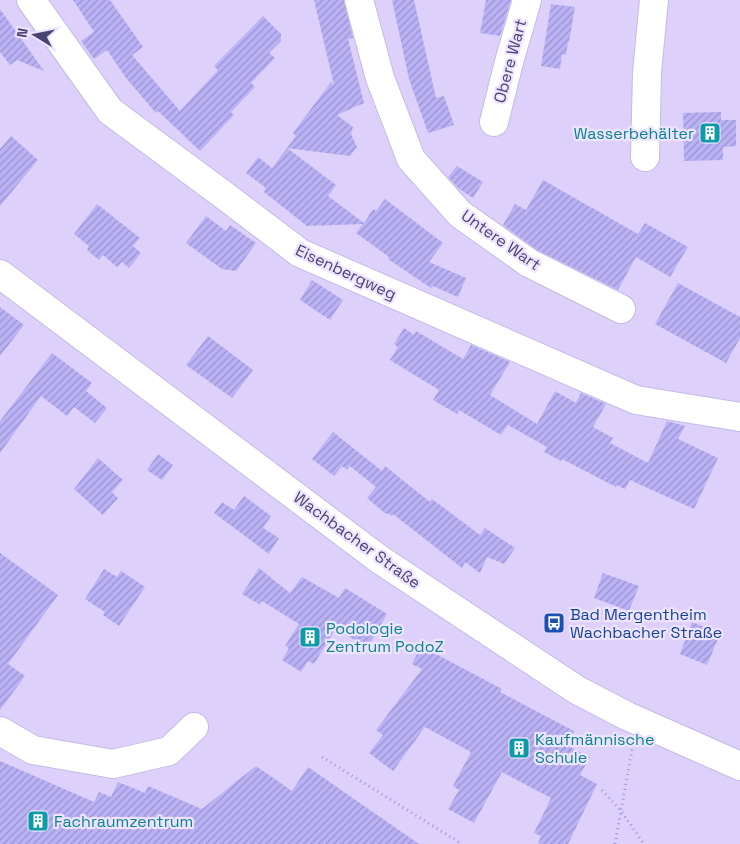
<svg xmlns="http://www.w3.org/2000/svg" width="740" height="844" viewBox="0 0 740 844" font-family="'Space Grotesk',sans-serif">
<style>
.residential{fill:#ddd0fb}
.building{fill:url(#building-hatch)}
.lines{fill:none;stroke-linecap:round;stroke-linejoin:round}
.minor-casing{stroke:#c4bbe4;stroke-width:30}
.path{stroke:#9f95da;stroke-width:3;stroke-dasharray:1 4;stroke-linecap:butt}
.minor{stroke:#fff;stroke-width:28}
.labels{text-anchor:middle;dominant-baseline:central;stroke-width:4.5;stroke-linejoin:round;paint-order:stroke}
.street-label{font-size:16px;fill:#494475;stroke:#eee4ff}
.culture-label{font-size:16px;fill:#0d838f;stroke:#eee4ff;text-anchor:start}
.transit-label{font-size:16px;fill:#164399;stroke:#eee4ff;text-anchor:start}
</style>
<defs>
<pattern id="building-hatch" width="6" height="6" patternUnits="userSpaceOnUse" patternTransform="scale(1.25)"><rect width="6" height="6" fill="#bbb2f6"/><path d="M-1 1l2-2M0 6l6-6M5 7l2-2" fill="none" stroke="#9a92cc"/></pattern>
</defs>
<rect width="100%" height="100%" fill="#e8dcfe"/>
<rect class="residential" x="0" y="0" width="740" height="844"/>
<g class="building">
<polygon points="73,0 110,0 143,47 132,55 180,111 218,70 214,66 263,16 281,34 281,41 269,53 275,58 251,83 255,87 231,112 234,115 200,151 158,111 156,113 126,78 107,50 94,59 81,41 94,32"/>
<polygon points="314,0 344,0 353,38 348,39 364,103 337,115 353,127 351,134 357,147 350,156 287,148 296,136 293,133 331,82 334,85"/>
<polygon points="392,0 414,0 436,98 444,96 454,125 428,133 409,79"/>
<polygon points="486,0 511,0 500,36 480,33"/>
<polygon points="551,4 575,7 569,42 568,42 566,55 562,54 560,69 541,66"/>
<polygon points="0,9 44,71 17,60 10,65 0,52"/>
<polygon points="721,112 721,120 736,120 736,146 723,147 723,160 684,161 683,113"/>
<polygon points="11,136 38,160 0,206 0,149"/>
<polygon points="287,148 336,185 328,196 364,223 373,209 376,211 385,199 443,243 429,262 466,278 458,297 433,286 431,288 388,259 389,257 356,233 363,224 307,226 264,192 266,188 246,173 258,157 272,168"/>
<polygon points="457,166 483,182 473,198 458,188 448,177"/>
<polygon points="543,180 638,234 645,223 688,247 670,277 636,257 618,290 537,250 503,225 515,204 526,210"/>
<polygon points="97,204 140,238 133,246 141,253 129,268 122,262 117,267 103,255 99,260 87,250 89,246 74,234"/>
<polygon points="206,216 226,231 230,225 256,243 236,271 222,269 186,243"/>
<polygon points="312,280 343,300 330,320 300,300"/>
<polygon points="678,283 740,317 740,338 726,363 655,324"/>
<polygon points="0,307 24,325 0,356"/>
<polygon points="404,328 414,335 416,331 463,359 471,345 510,362 490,395 537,424 555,391 576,403 581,393 606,404 593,427 613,438 610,443 648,463 667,421 685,426 678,439 718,458 694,509 630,480 625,489 617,485 616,487 562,459 561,461 544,452 547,447 508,425 501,435 459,410 457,414 433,400 439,390 390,360 398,347 394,344"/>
<polygon points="208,336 253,370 232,398 186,365"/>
<polygon points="52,353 92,383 86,391 107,408 95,423 74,407 67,416 41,396 0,453 0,421"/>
<polygon points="333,432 382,471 385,466 430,502 432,499 480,535 485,528 515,548 504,564 487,557 480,573 465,562 462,568 393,514 392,516 387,513 386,514 367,498 376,487 350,466 347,470 342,466 334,476 312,459"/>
<polygon points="158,454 173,465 162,480 147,470"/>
<polygon points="98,458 123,480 112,492 118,498 103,515 74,489"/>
<polygon points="244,496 271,516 263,528 279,538 269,554 214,513 222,502 234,510"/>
<polygon points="0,553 58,595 8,664 25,676 0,710"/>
<polygon points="259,568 290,593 302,577 339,598 345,588 387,614 367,648 336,628 314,664 308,661 301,672 282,660 289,648 285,646 299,624 262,601 259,604 242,594"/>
<polygon points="104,569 117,577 121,571 145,587 119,626 103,615 105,612 85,599"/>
<polygon points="603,573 639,586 629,611 594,598"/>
<polygon points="692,622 720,634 707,665 680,654"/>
<polygon points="421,646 502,689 500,692 574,731 566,745 590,757 580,775 597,784 568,844 538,844 541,836 534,833 551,798 502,772 474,823 448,809 459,790 453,786 471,752 425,727 393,771 369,753 383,735 376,730 422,669 412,664"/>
<polygon points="0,761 94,802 99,792 111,797 118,782 145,793 148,786 202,809 256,766 292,791 308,767 419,844 0,844"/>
</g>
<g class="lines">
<g class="minor-casing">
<g id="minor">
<polyline points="31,0 110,111 225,196 300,253 636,400 740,417"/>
<polyline points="359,0 380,78 411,159 460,214 529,263 621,309"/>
<polyline points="494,122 509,62 527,0"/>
<polyline points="645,157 647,72 654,0"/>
<polyline points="0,274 379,559 577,690 627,716 740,766"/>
<polyline points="0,731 33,750 113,764 169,751 194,727"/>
</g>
</g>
<g class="path">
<polyline points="322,757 462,844"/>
<polyline points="602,790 621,811 644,844"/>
<polyline points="615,844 633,744"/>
</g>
<use href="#minor" class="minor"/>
</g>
<defs>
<g id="building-square" transform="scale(1.125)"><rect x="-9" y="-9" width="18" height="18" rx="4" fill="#0f9aa8" stroke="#eee4ff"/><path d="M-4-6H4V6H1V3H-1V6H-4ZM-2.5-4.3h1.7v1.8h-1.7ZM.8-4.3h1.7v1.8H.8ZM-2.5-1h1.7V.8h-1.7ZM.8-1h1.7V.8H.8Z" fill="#fff"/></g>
<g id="bus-square" transform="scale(1.125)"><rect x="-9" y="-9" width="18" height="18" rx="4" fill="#1a4fb4" stroke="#eee4ff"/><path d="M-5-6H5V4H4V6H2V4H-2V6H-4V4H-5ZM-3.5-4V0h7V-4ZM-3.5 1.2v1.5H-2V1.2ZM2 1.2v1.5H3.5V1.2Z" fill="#fff"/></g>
</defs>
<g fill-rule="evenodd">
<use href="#building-square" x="710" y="133"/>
<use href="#bus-square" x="554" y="623"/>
<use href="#building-square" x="310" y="637"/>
<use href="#building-square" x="519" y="748"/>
<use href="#building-square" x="38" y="821"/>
</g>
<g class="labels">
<g class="street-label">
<text transform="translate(510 61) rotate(-75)">Obere Wart</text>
<text transform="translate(501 240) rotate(35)">Untere Wart</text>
<text transform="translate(346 272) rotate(25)">Eisenbergweg</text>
<text transform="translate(357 540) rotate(36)">Wachbacher Straße</text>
</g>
<g class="culture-label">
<text x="694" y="133" text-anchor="end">Wasserbehälter</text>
<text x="326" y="628">Podologie<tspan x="326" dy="18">Zentrum PodoZ</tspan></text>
<text x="535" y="739">Kaufmännische<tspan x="535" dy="18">Schule</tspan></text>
<text x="54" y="821">Fachraumzentrum</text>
</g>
<g class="transit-label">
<text x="570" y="614">Bad Mergentheim<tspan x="570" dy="18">Wachbacher Straße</tspan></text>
</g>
</g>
<g transform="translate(35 35) rotate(280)" stroke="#eee4ff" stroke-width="4" paint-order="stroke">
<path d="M0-4L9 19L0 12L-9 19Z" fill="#494475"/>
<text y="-8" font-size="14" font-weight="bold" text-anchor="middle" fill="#494475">N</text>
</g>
</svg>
